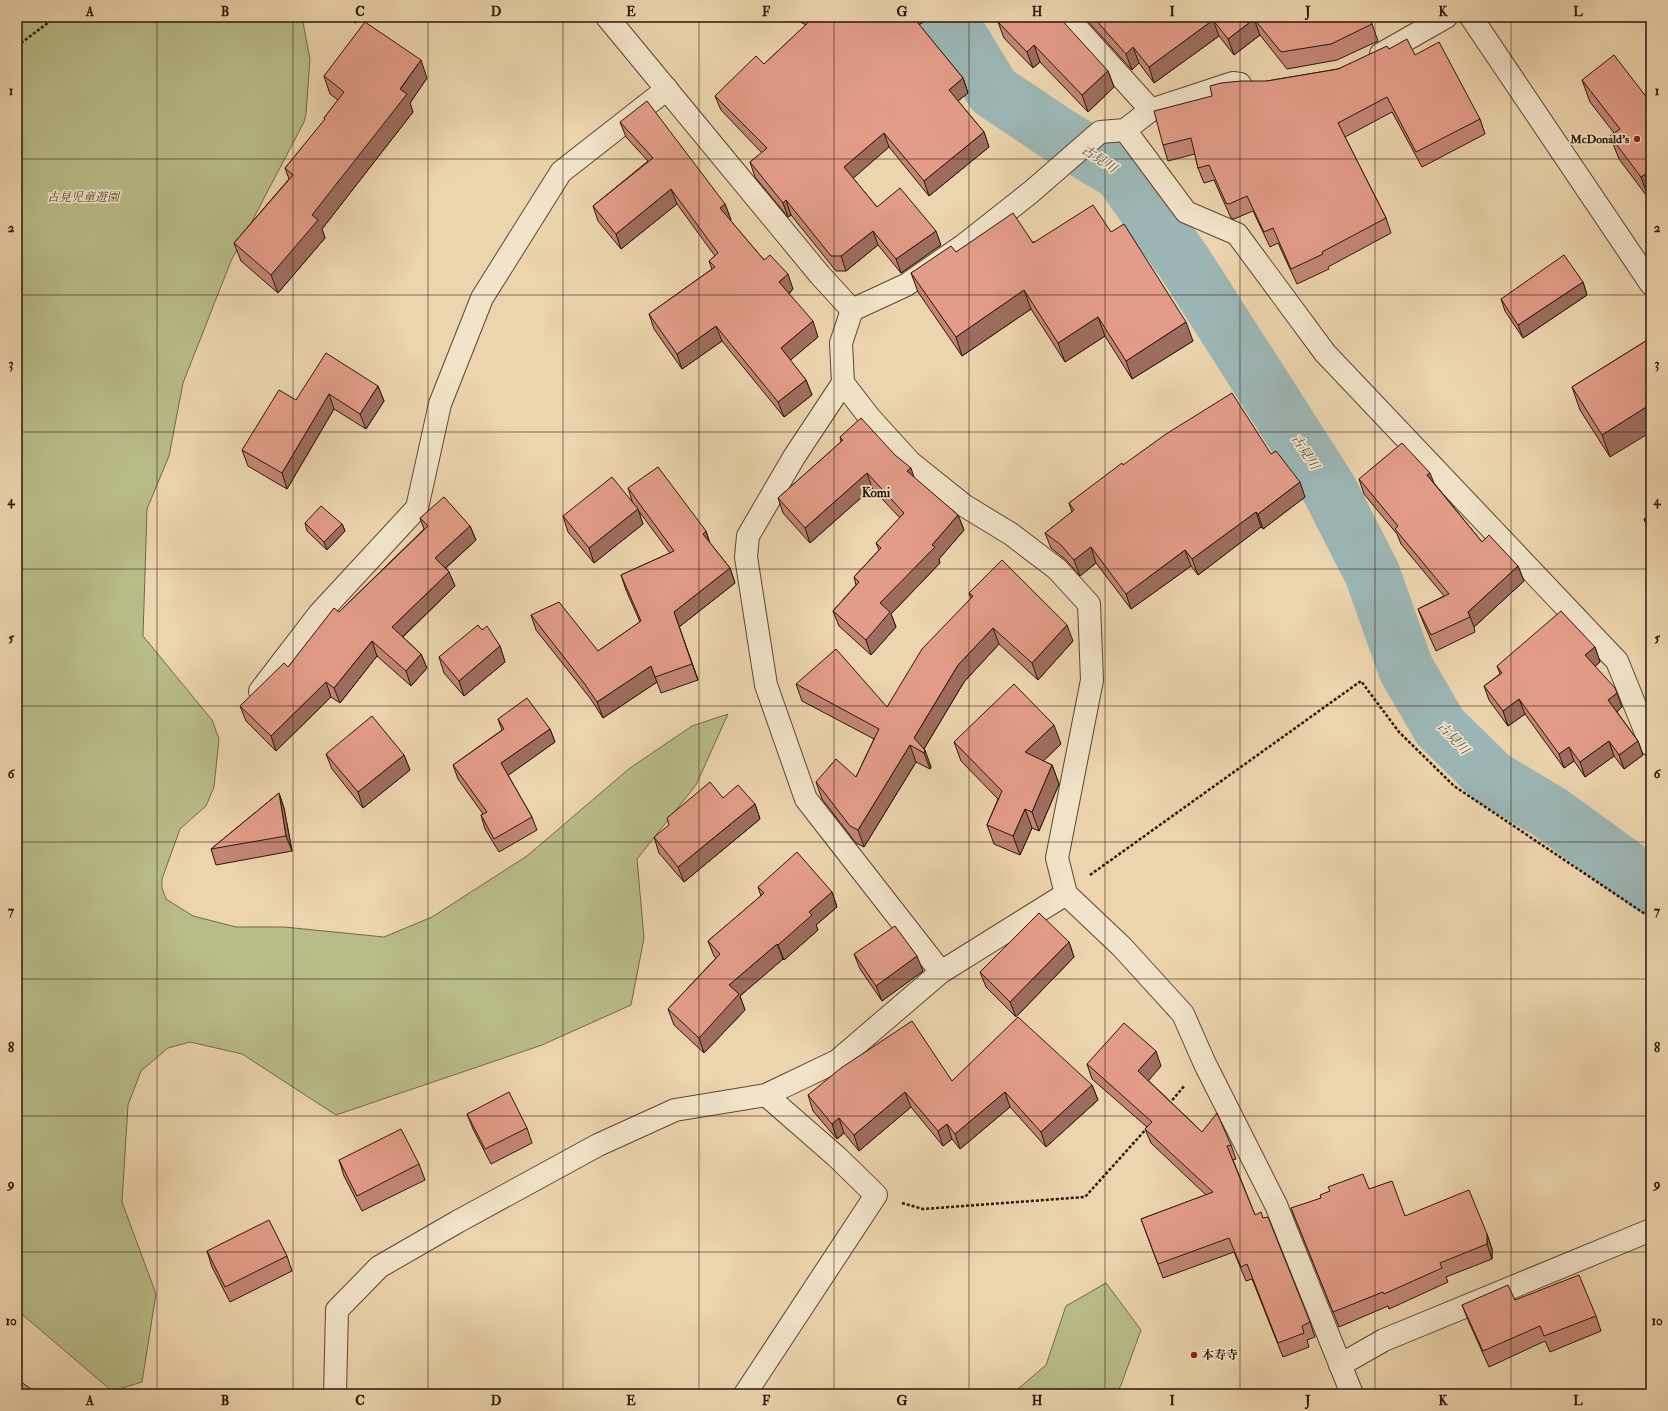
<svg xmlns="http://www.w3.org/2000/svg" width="1668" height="1411" viewBox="0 0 1668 1411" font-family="'IM FELL Double Pica','Noto Serif JP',serif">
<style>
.green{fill:#b9bc89;stroke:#72694a}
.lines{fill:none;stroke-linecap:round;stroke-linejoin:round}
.river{stroke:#9cb6b5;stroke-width:56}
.minor-casing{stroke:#5b4633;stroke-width:24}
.path{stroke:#2b160a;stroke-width:2.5;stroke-dasharray:3 2;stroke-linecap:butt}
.minor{stroke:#f3e3ca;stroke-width:22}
.wall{fill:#c38676;stroke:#2b160a}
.shaded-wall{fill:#9f6d60;stroke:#2b160a}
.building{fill:#e39c89;stroke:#2b160a}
.grid{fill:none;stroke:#2b160a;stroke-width:1;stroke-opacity:0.55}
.poi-dot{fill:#8f2418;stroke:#f3e3ca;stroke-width:1.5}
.labels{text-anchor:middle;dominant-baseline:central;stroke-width:3.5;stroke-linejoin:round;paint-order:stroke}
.poi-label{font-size:12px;font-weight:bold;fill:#2b160a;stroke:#f3e3ca;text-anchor:end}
.park-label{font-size:12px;font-style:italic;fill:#564830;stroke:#f3e3ca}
.water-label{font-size:13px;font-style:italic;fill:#534e46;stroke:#f3e3ca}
.neighbourhood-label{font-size:13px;font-weight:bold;fill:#2b160a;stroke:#f3e3ca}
.neatline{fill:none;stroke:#2b160a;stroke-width:1.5}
.grid-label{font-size:13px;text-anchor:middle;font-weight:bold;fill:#2b160a}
</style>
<rect width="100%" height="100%" fill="#ecd4ae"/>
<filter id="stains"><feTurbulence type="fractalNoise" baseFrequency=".005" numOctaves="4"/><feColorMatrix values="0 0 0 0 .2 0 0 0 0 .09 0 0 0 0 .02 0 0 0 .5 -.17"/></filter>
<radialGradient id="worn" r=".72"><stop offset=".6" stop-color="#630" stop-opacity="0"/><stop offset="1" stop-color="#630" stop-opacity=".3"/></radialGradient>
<g class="green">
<polygon points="17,17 302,17 310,59 306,114 304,122 231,261 183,383 169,456 147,509 143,636 212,720 219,739 214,787 206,806 180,829 162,879 162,888 166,899 193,916 236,927 284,927 384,937 432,917 527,856 630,768 692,726 728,714 696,785 637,859 644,938 631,1005 542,1045 336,1115 242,1054 190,1042 168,1048 141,1071 128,1105 122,1202 156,1294 142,1382 112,1391 17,1310"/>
<polygon points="1106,1283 1141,1330 1121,1385 1116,1394 1012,1394 1046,1365 1066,1306"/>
</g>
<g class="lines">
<polyline class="river" points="948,17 993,91 1057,134 1121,173 1185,264 1329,489 1372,573 1406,669 1440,727 1492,778 1549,812 1651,886"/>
<g class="minor-casing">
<g id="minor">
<polyline points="607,17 820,275 852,310"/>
<polyline points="1067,17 1151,110"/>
<polyline points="1471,17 1651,284"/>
<polyline points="1381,54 1446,17"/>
<polyline points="1240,84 1233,83 1151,110 1125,130 1100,132 1031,192 964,245 906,285 852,310 841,343 843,383 870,418 910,462 965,506 1011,534 1057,569 1089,604 1092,680 1057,858 1066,894 1122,947 1183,1014 1205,1064 1276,1205 1352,1394"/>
<polyline points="1125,130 1186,212 1237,234 1325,353 1617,661 1651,745"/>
<polyline points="843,383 794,457 748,536 746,557 766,685 806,799 941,972"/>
<polyline points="260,691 319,614 417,508 440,404 482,298 561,172 667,89"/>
<polyline points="1340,1365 1384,1340 1651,1230"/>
<polyline points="335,1394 337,1310 379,1267 457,1222 598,1145 675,1110 766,1095 837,1061 941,972 1066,894"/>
<polyline points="745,1394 876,1195 837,1157 766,1095"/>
</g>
</g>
<g class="path">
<polyline points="17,46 56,17"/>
<polyline points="1090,875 1361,681 1399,732 1454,786 1651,918"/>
<polyline points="1169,1104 1185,1085"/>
<polyline points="902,1203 923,1209 1085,1197 1148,1127"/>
</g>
<use href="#minor" class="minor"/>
</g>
<g class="wall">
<polygon points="343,17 358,17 356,23"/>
<polygon points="791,17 921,17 923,22 919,25 963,78 968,93 958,101 984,132 989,147 929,196 889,147 853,178 877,207 941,245 901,273 878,245 846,271 836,271 791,215 788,217 755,177 750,162 762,153 721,110 715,96 764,64 806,25"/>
<polygon points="1084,17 1367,17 1372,24 1378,41 1337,60 1287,69 1260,35 1234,55 1219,36 1154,83 1139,63 1132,70"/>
<polygon points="998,22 1108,71 1114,87 1088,112 1040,62 1033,68 1004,38"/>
<polygon points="1389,49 1415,55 1480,119 1485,134 1422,167 1392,112 1345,137 1386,218 1391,233 1328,267 1329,269 1297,284 1278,243 1270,247 1253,211 1234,219 1231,218 1214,180 1204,183 1198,168 1195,154 1168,161 1163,145 1212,96 1267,81 1338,69"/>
<polygon points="324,76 427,78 410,103 413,112 322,229 325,238 278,293 241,261 234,243 289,179 285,168 325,120 324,118 338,100 330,94"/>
<polygon points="1582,80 1651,103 1651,198 1649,199 1619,159 1610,136 1614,133 1590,102"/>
<polygon points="620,122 725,204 731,220 730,220 764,260 793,289 789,294 818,337 790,360 806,380 812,395 784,417 722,341 682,369 654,329 649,314 712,269 709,261 715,256 677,204 621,249 598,221 593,206 648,161 626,137"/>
<polygon points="1111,232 1193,341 1132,379 1105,336 1065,362 1031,309 962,356 918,292 911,273 956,252"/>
<polygon points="1583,282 1587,295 1523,338 1505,311 1501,299"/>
<polygon points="1649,339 1610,457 1580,410 1572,387"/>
<polygon points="378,386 384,401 366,429 334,409 287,489 248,466 242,450 296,400"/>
<polygon points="840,437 914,478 958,515 964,530 939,559 940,563 891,614 896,627 871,655 839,626 833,611 856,585 854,577 879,550 876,543 900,518 872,488 810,543 783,513 778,498 841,442"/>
<polygon points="1271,454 1305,497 1263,529 1261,527 1198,575 1191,566 1131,609 1096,563 1080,576 1066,560 1051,548 1045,533 1072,512 1069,503 1123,465"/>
<polygon points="1359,479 1434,483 1482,542 1518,566 1524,581 1474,627 1475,632 1436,651 1424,624 1418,609 1444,596 1401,544 1397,534 1364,494"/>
<polygon points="628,488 706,531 710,543 730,568 735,583 679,627 698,680 661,693 657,682 603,718 590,698 536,630 531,615 598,651 640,622 626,590 621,575 670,553 638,510 643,524 594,563 568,532 563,516 633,504"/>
<polygon points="1651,515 1651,536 1644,519"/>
<polygon points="420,518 470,526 476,540 446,568 449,572 455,586 403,637 421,654 427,668 411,686 377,656 340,703 331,697 276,751 246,721 240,706 288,667 339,612 424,529"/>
<polygon points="305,523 342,524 345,531 327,550 307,531"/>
<polygon points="969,593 1073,641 1038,680 999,644 964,682 924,749 931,767 930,769 916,762 864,847 856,843 822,799 816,782 856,777 874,739 802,701 796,684 887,707 971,598"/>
<polygon points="482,630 500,646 505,662 464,696 444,673 439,657"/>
<polygon points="1595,647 1600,662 1595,666 1622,707 1617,712 1638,741 1643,755 1624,769 1614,756 1585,777 1574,761 1564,768 1525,714 1508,726 1489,700 1484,686 1500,674 1497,666"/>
<polygon points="498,719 550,729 555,742 508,775 532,817 537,830 499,852 485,829 481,815 483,814 458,779 453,765 502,730"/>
<polygon points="954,742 1061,744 1043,761 1052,765 1059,784 1039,831 1032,828 1020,855 994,844 987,825 998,799 961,761"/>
<polygon points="326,754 404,755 410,770 363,808 332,769"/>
<polygon points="279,793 284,808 292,851 216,865 211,849"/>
<polygon points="723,798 755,804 760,819 684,882 659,853 654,837"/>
<polygon points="758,887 832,892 837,907 816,925 818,930 784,960 783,959 740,996 745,1010 704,1053 674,1025 668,1009 716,958 714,956 708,941 761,896"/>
<polygon points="1069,942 1074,957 1016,1017 986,987 980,972"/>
<polygon points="854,954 923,971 882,1001 860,969"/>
<polygon points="1087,1064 1161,1066 1148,1080 1202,1132 1231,1145 1236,1159 1233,1160 1255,1215 1310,1322 1315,1337 1307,1340 1309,1347 1283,1357 1252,1279 1246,1281 1234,1252 1163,1278 1141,1219 1206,1195 1151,1143 1145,1129 1147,1127 1092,1079"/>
<polygon points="952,1081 1092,1085 1098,1100 1046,1147 1010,1107 960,1149 952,1139 943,1146 911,1107 859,1151 844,1133 837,1139 813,1111 808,1095"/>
<polygon points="467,1114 527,1128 532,1143 491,1164 473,1129"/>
<polygon points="339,1160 419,1164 425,1180 362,1211 344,1176"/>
<polygon points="1369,1189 1405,1216 1487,1234 1492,1249 1492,1259 1446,1277 1448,1282 1389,1309 1388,1306 1339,1327 1291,1208"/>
<polygon points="207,1251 287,1256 292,1271 230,1302 212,1267"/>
<polygon points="1515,1300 1596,1316 1601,1331 1550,1352 1545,1341 1489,1367 1468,1320 1462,1305"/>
</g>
<g class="shaded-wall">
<polygon points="354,17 358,17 356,23"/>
<polygon points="911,17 921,17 923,22 915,28"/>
<polygon points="1537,17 1543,17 1538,20"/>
<polygon points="1254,19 1260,35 1234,55 1228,39"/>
<polygon points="1213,20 1219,36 1154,83 1149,67"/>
<polygon points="1034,45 1040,62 1033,68 1027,52"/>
<polygon points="1133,47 1139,63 1132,70 1126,54"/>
<polygon points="421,60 427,78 410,103 413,112 322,229 325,238 278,293 271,275 312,215"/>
<polygon points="1108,71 1114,87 1088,112 1082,95"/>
<polygon points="963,78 968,93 954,104 949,90"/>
<polygon points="984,132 989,147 929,196 924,181"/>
<polygon points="884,133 889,147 850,181 844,167"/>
<polygon points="1651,170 1651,198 1649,199 1641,177"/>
<polygon points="671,189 677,204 621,249 616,234"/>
<polygon points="786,200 791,215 788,217 783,203"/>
<polygon points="725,204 731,220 725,223 720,208"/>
<polygon points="873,231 878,245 846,271 841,256"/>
<polygon points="936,231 941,245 901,273 896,259"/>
<polygon points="788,274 793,289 784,297 779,282"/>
<polygon points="1583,282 1587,295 1523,338 1518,325"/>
<polygon points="1024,290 1031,309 962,356 956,337"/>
<polygon points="1098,317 1105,336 1065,362 1058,343"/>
<polygon points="813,321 818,337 786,364 781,348"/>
<polygon points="1186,322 1193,341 1132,379 1126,361"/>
<polygon points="716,326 722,341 682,369 677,354"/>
<polygon points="806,380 812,395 784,417 778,402"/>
<polygon points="378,386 384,401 366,429 360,414"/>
<polygon points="329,394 334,409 287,489 282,473"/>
<polygon points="1651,404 1651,432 1610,457 1602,435"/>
<polygon points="911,468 916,483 907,471"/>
<polygon points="867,473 872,488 810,543 805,528"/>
<polygon points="1430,473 1436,488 1427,475"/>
<polygon points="1300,482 1305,497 1263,529 1258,514"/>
<polygon points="638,509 643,524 594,563 589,548"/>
<polygon points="1256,512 1261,527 1198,575 1192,559"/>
<polygon points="958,515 964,530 939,559 940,563 891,614 896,627 871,655 866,640 880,603 932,545"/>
<polygon points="342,524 345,531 327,550 324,542"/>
<polygon points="470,526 476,540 441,572 435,558"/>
<polygon points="706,531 711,547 703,534"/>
<polygon points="1091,547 1096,563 1080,576 1074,560"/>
<polygon points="1185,550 1191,566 1131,609 1126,594"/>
<polygon points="1518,566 1524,581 1474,627 1468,612"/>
<polygon points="730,568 735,583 679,627 698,680 674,612"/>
<polygon points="449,572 455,586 397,642 392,627"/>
<polygon points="1067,625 1073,641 1038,680 1032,663"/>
<polygon points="993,628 999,644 964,682 922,752 914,738 958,665"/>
<polygon points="372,641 377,656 340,703 334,688"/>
<polygon points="500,646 505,662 464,696 459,681"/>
<polygon points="1595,647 1600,662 1591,670 1585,655"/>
<polygon points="421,654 427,668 411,686 406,671"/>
<polygon points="651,666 657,682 603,718 597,702"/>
<polygon points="326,682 331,697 276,751 271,736"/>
<polygon points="1617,693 1622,707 1613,715 1608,700"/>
<polygon points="1519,699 1525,714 1508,726 1503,711"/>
<polygon points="1054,725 1061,744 1032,772 1025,752"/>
<polygon points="550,729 555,742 506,777 501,763"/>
<polygon points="1609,741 1614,756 1585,777 1580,762"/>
<polygon points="1638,741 1643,755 1624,769 1619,755"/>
<polygon points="910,745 916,762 864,847 858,830"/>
<polygon points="1569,747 1574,761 1564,768 1559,754"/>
<polygon points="925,750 931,767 930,769 924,753"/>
<polygon points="404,755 410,770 363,808 358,792"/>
<polygon points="1052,765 1059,784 1039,831 1032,812"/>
<polygon points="279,793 284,808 292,851 286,836"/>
<polygon points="755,804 760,819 684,882 678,867"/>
<polygon points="1025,809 1032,828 1020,855 1013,836"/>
<polygon points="832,892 837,907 816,925 818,930 784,960 778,945 809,912"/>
<polygon points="1069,942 1074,957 1016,1017 1010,1002"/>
<polygon points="777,944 783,959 740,996 745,1010 704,1053 699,1038 729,985"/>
<polygon points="917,956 923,971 882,1001 876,986"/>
<polygon points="1156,1051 1161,1066 1144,1086 1138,1071"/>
<polygon points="1092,1085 1098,1100 1046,1147 1041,1132"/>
<polygon points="905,1092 911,1107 859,1151 854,1135"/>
<polygon points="1005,1092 1010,1107 960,1149 955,1134"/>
<polygon points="839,1118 844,1133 837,1139 832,1124"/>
<polygon points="947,1124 952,1139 943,1146 938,1131"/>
<polygon points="1487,1234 1492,1249 1492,1259 1487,1244"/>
</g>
<g class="building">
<polygon points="813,17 913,17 963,78 949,90 984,132 924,181 884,133 844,167 877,207 900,188 936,231 896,259 873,231 841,256 831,256 786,200 783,203 750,162 767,148 715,96 756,56 764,64 814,17"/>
<polygon points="1003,17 1059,17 1108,71 1082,95 1034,45 1027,52 998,22"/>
<polygon points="1093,17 1367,17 1372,24 1331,44 1281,52 1254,19 1228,39 1213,20 1149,67 1133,47 1126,54"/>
<polygon points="365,22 421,60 400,89 407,94 312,215 318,220 271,275 234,243 293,175 285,168 325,119 324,118 344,92 324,76"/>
<polygon points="1407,39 1415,55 1439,42 1480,119 1416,152 1387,97 1338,123 1386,218 1322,252 1323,254 1291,269 1273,228 1264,232 1247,196 1229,204 1226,203 1209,165 1198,168 1191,138 1163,145 1154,111 1212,96 1210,86 1221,83 1241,81 1267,81 1338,69 1387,46 1389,49"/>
<polygon points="1614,55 1651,103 1651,170 1641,177 1610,136 1620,129 1582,80"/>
<polygon points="647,101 725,204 720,208 764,260 770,255 788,274 779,282 813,321 781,348 806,380 778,402 716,326 677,354 649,314 715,267 709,261 718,253 671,189 616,234 593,206 653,158 620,122"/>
<polygon points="1093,205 1111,232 1124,224 1186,322 1126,361 1098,317 1058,343 1024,290 956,337 911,273 951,246 956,252 1013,213 1033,243"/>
<polygon points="1564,255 1583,282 1518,325 1501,299"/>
<polygon points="1649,339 1651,342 1651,404 1602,435 1572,387"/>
<polygon points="326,353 378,386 360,414 329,394 282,473 242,450 279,390 296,400"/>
<polygon points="1232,393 1271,454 1276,451 1300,482 1258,514 1256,512 1192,559 1185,550 1126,594 1091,547 1074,560 1061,545 1045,533 1074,510 1069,503 1122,463 1123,465 1166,434"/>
<polygon points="861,418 895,455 911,468 907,471 958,515 932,545 935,547 880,603 890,612 866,640 833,611 859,582 854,577 881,548 876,543 904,513 867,473 805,528 778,498 843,440 840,437"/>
<polygon points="1402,443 1430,473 1427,475 1482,542 1489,535 1518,566 1468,612 1470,617 1431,635 1418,609 1449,594 1395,529 1398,526 1359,479"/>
<polygon points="658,467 706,531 703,534 730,568 674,612 692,664 655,677 651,666 597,702 584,683 531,615 559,602 598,651 641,621 621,575 674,551 628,488"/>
<polygon points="612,477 638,509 589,548 563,516"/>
<polygon points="444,497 470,526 435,558 449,572 392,627 421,654 406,671 372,641 334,688 326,682 271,736 240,706 284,663 288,667 334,608 339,612 428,526 420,518"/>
<polygon points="321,506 342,524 324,542 305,523"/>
<polygon points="1651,515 1651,531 1644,519"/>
<polygon points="1002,560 1067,625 1032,663 993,628 958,665 914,738 925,750 924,753 910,745 858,830 850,826 816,782 836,759 856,777 879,729 796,684 836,649 887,707 922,649 973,596 969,593"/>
<polygon points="1561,611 1595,647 1585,655 1615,688 1617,693 1608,700 1638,741 1619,755 1609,741 1580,762 1569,747 1559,754 1519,699 1503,711 1484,686 1502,673 1497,666"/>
<polygon points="478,625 482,630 487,626 500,646 459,681 439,657"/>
<polygon points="1014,684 1054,725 1025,752 1052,765 1032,812 1025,809 1013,836 987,825 1002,791 954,742"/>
<polygon points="527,698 550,729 501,763 532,817 494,839 481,815 487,812 453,765 504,729 498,719"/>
<polygon points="372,716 404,755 358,792 326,754"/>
<polygon points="710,782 723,798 738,785 755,804 678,867 654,837 669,825 667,818"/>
<polygon points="279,793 286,836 211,849"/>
<polygon points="797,852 832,892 809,912 812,915 778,945 777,944 729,985 739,994 699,1038 668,1009 720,954 708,941 764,893 758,887"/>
<polygon points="1039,913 1069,942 1010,1002 980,972"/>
<polygon points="895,926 917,956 876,986 854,954"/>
<polygon points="1018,1017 1092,1085 1041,1132 1005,1092 955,1134 947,1124 938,1131 905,1092 854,1135 839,1118 832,1124 808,1095 841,1068 912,1021 952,1081"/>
<polygon points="1124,1023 1156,1051 1138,1071 1202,1132 1217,1113 1231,1145 1227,1146 1255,1215 1261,1212 1263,1218 1268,1217 1310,1322 1302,1326 1304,1333 1278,1343 1247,1264 1241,1267 1229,1238 1158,1264 1141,1219 1213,1192 1145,1129 1152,1122 1087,1064"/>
<polygon points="509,1092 527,1128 485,1149 467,1114"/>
<polygon points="401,1129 419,1164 357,1196 339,1160"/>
<polygon points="1363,1174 1369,1189 1392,1181 1405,1216 1469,1190 1487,1234 1487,1244 1440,1263 1442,1268 1384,1294 1383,1292 1333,1312 1291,1208 1321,1198 1320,1195 1330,1191 1328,1187"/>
<polygon points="269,1220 287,1256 225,1287 207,1251"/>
<polygon points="1579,1275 1596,1316 1544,1336 1540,1326 1483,1351 1462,1305 1508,1285 1515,1300"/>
<polygon points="17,1379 38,1394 17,1394"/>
</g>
<path class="grid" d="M157 17V1394M293 17V1394M428 17V1394M563 17V1394M699 17V1394M834 17V1394M969 17V1394M1105 17V1394M1240 17V1394M1375 17V1394M1511 17V1394M17 159H1651M17 295H1651M17 432H1651M17 569H1651M17 706H1651M17 842H1651M17 979H1651M17 1116H1651M17 1252H1651"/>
<g class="poi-dot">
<circle cx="1637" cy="139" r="4"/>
<circle cx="1194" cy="1355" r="4"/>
</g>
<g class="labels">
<g class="poi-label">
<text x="1629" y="139">McDonald's</text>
<text x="1202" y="1355" text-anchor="start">本寿寺</text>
</g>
<g class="park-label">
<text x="83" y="197">古見児童遊園</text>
</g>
<g class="water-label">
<text transform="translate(1099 159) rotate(33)">古見川</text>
<text transform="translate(1305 452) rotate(57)">古見川</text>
<text transform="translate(1453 738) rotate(47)">古見川</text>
</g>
<g class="neighbourhood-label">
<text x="876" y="493">Komi</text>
</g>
</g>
<rect width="1668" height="1411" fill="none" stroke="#ecd4ae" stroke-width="44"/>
<rect x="22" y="22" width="1624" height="1367" class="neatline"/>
<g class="grid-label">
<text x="90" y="16">A</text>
<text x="225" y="16">B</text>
<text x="360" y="16">C</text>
<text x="496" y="16">D</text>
<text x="631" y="16">E</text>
<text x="766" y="16">F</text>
<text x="902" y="16">G</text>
<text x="1037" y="16">H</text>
<text x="1172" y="16">I</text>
<text x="1308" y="16">J</text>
<text x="1443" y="16">K</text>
<text x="1578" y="16">L</text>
<text x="11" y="95">1</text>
<text x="1657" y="95">1</text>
<text x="11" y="232">2</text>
<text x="1657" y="232">2</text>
<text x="11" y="368">3</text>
<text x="1657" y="368">3</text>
<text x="11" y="505">4</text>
<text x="1657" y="505">4</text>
<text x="11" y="642">5</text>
<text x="1657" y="642">5</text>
<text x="11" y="778">6</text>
<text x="1657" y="778">6</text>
<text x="11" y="915">7</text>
<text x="1657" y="915">7</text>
<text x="11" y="1052">8</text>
<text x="1657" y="1052">8</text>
<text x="11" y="1188">9</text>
<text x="1657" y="1188">9</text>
<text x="11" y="1325">10</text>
<text x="1657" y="1325">10</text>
<text x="90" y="1405">A</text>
<text x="225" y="1405">B</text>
<text x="360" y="1405">C</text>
<text x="496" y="1405">D</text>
<text x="631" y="1405">E</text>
<text x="766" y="1405">F</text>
<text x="902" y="1405">G</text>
<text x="1037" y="1405">H</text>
<text x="1172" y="1405">I</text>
<text x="1308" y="1405">J</text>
<text x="1443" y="1405">K</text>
<text x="1578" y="1405">L</text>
</g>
<rect width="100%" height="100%" filter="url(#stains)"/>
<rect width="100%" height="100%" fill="url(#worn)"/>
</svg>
